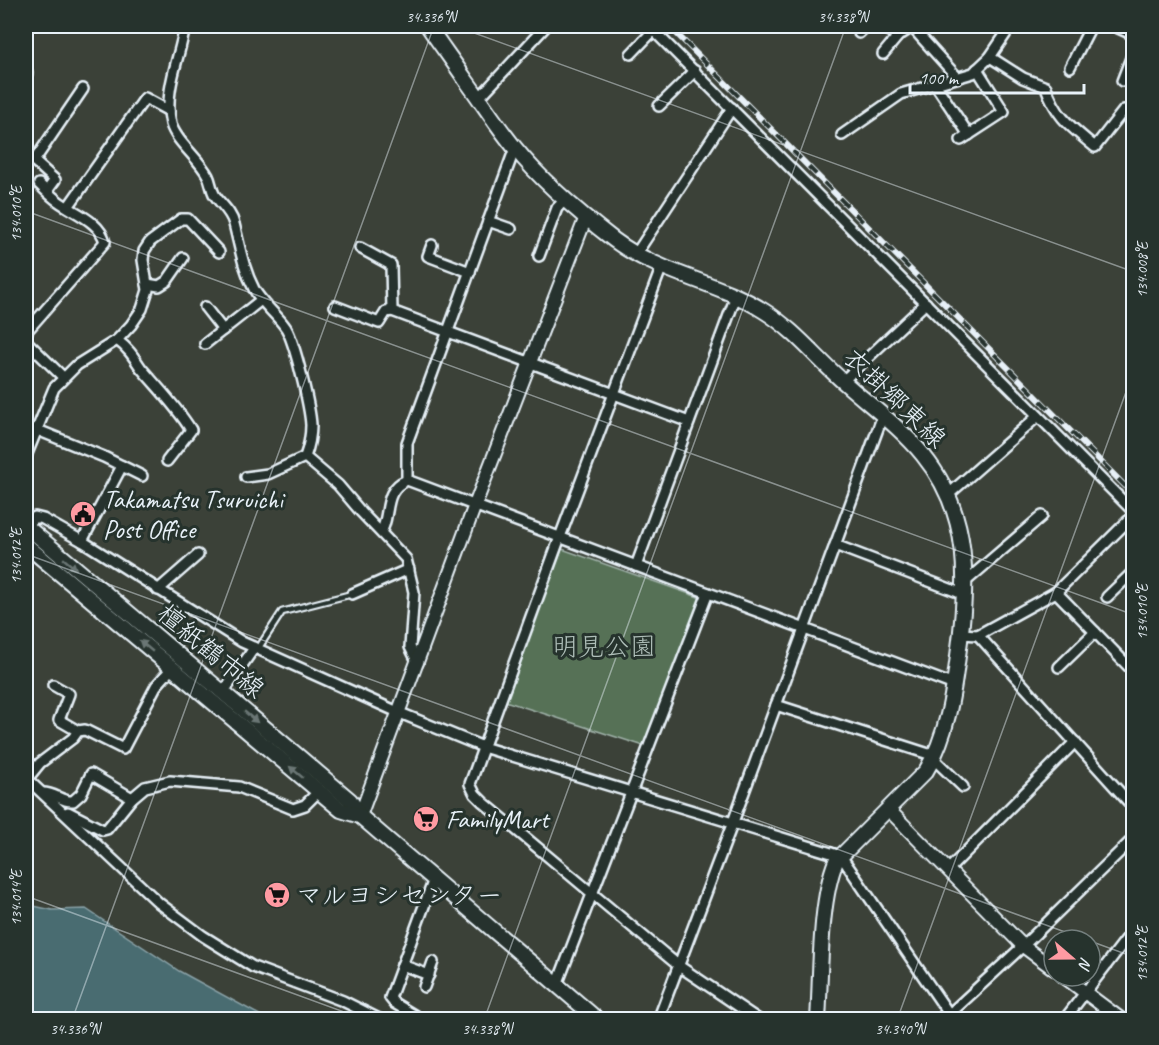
<svg xmlns="http://www.w3.org/2000/svg" width="1159" height="1045" viewBox="0 0 1159 1045" font-family="Caveat,'Klee One',sans-serif">
<style>
.green{fill:#567157;stroke:#9fb1a8;stroke-width:1.5}
.water{fill:#4a6c71;stroke:#89a1a7;stroke-width:1.5}
.lines{fill:none;stroke-linecap:round;stroke-linejoin:round}
.service-casing{stroke:#e8f1f8;stroke-width:9}
.minor-casing{stroke:#e8f1f8;stroke-width:14}
.tertiary-casing{stroke:#e8f1f8;stroke-width:16}
.secondary-casing{stroke:#e8f1f8;stroke-width:18}
.service{stroke:#26332d;stroke-width:4.5}
.minor{stroke:#26332d;stroke-width:9}
.tertiary{stroke:#26332d;stroke-width:12}
.secondary{stroke:#26332d;stroke-width:14}
.rail-casing{stroke:#e8f1f8;stroke-width:6}
.rail{stroke:#26332d;stroke-width:4;stroke-dasharray:11;stroke-linecap:butt}
.oneway{fill:#6a7674}
.ticks{fill:none;stroke:#e8f1f8;stroke-width:1.5;stroke-opacity:0.45}
.labels{text-anchor:middle;dominant-baseline:central;stroke-width:6;stroke-linejoin:round;paint-order:stroke}
.street-label{font-size:26px;fill:#e8f1f8;stroke:#26332d}
.poi-label{font-size:26px;fill:#e8f1f8;stroke:#26332d;text-anchor:start}
.park-label{font-size:26px;fill:#aebeb8;stroke:#26332d}
.neatline{fill:none;stroke:#e8f1f8;stroke-width:2}
.ticks-label{font-size:15px;text-anchor:middle;fill:#e8f1f8}
</style>
<rect width="100%" height="100%" fill="#3b4138"/>
<filter id="ink" filterUnits="userSpaceOnUse"><feTurbulence type="fractalNoise" baseFrequency=".0167" numOctaves="2"/><feDisplacementMap in="SourceGraphic" scale="12" xChannelSelector="R" yChannelSelector="G"/><feConvolveMatrix kernelMatrix="1 2 1 2 8 2 1 2 1" color-interpolation-filters="sRGB"/></filter>
<g filter="url(#ink)">
<polygon class="green" points="562,549 701,598 644,746 505,701"/>
<polygon class="water" points="29,905 52,910 86,909 179,971 267,1019 26,1019 26,910"/>
<g class="lines">
<g class="service-casing">
<polyline id="service" points="258,649 282,612 352,594"/>
</g>
<g class="minor-casing">
<g id="minor">
<path d="M185 26C180 57 163 92 171 124 176 142 199 158 208 176 211 182 211 188 214 194 220 204 231 211 234 224 240 247 243 268 254 289 262 304 277 314 286 328 295 343 310 407 311 425 311 436 309 446 305 457L338 485 361 512 406 559 414 592 410 647 418 663"/>
<polyline points="649,26 1134,512"/>
<polyline points="881,26 898,36"/>
<polyline points="1114,26 1134,35"/>
<polyline points="859,33 866,26"/>
<polyline points="631,54 654,30"/>
<polyline points="883,54 898,36 912,27 957,77"/>
<path d="M990 57 1023 78 1046 87C1057 118 1070 126 1095 147L1124 110"/>
<polyline points="1070,67 1091,26"/>
<polyline points="26,74 27,73"/>
<polyline points="1122,81 1134,50"/>
<polyline points="935,84 969,135"/>
<polyline points="479,98 546,26"/>
<polyline points="659,106 695,71"/>
<polyline points="842,135 901,94 973,73 990,57 1011,26"/>
<polyline points="961,140 1004,112 977,69"/>
<polyline points="515,148 407,443 407,480 954,685"/>
<polyline points="26,156 34,161 55,180 47,191"/>
<polyline points="34,161 83,89"/>
<polyline points="68,207 145,98 169,111"/>
<polyline points="488,221 511,229"/>
<polyline points="432,245 428,256 470,272"/>
<polyline points="360,248 391,265 392,311"/>
<polyline points="636,254 732,108"/>
<polyline points="539,256 557,208 566,199"/>
<polyline points="662,266 560,537 470,784 475,794 483,802 679,966 759,1020"/>
<polyline points="147,284 159,286 167,281 183,258"/>
<polyline points="335,306 379,323 386,312 392,311 689,422"/>
<polyline points="205,307 223,330"/>
<path d="M26 332 105 242C100 221 74 213 58 201 51 196 45 190 39 184"/>
<path d="M117 340C129 349 133 356 141 368 158 388 177 407 191 430L167 461"/>
<polyline points="26,341 63,377"/>
<polyline points="205,344 261,300"/>
<polyline points="843,381 926,303"/>
<polyline points="35,429 104,457 142,476"/>
<polyline points="26,456 54,388 77,365 117,340 131,325 142,309 148,290 143,260 144,251 150,242 181,219 188,219 219,252"/>
<polyline points="246,477 268,474 305,457"/>
<polyline points="949,494 1038,416"/>
<polyline points="26,529 35,517 43,519 82,541 242,642 400,713 483,747 841,856 949,1014 956,1020"/>
<path d="M381 532C391 516 382 490 407 480"/>
<polyline points="82,541 122,466"/>
<polyline points="835,545 963,594"/>
<polyline points="636,566 736,296"/>
<polyline points="965,582 1042,516"/>
<polyline points="158,590 198,555"/>
<polyline points="1056,592 1134,672"/>
<polyline points="352,594 409,569"/>
<polyline points="1107,597 1134,571"/>
<polyline points="961,634 978,635 1056,592 1134,515"/>
<polyline points="978,635 1134,808"/>
<polyline points="1059,667 1095,632"/>
<polyline points="53,685 69,694 59,720 78,731"/>
<polyline points="223,693 254,648"/>
<polyline points="776,705 935,756"/>
<polyline points="934,759 963,787"/>
<polyline points="26,778 159,903 203,936 253,967 343,1001 381,1020"/>
<polyline points="27,779 40,763 73,738 78,731 85,730 123,749 156,686 172,668"/>
<path d="M43 793C56 793 61 802 73 801L81 794 91 774 132 798"/>
<polyline points="68,812 103,830 107,829 132,798 145,787 170,781 239,787 293,809 305,805 319,791"/>
<polyline points="948,870 1075,742"/>
<polyline points="402,965 429,975"/>
<polyline points="557,985 708,593"/>
<polyline points="424,987 433,962"/>
<polyline points="422,1020 394,1003 390,998 434,879"/>
<polyline points="658,1020 733,822 883,415"/>
<polyline points="943,1020 1023,946 1134,838"/>
<polyline points="1064,1020 1134,929"/>
</g>
</g>
<g class="tertiary-casing">
<g id="tertiary">
<polyline points="889,810 1023,946 1054,969"/>
<polyline points="360,816 475,505 586,217"/>
<polyline points="1063,976 1122,1020"/>
</g>
</g>
<g class="secondary-casing">
<g id="secondary">
<path d="M428 26C440 44 453 61 465 79 482 102 497 126 515 148 543 183 579 213 614 240 659 274 717 281 764 311 795 330 818 360 846 384 872 407 901 428 923 455 972 515 968 583 958 656 953 695 947 736 926 771L836 861C819 902 821 974 818 1020"/>
<polyline points="26,526 350,800 360,816 598,1020"/>
<polyline points="26,545 341,810 360,816"/>
</g>
</g>
<use href="#service" class="service"/>
<use href="#minor" class="minor"/>
<use href="#tertiary" class="tertiary"/>
<use href="#secondary" class="secondary"/>
<g class="rail-casing">
<polyline id="rail" points="669,26 1134,495"/>
</g>
<use href="#rail" class="rail"/>
</g>
<defs><path id="oneway-solid" d="M-6-.8H1V-3.2L6.5 0L1 3.2V.8H-6Z" transform="scale(1.5)"/></defs>
<g class="oneway">
<use href="#oneway-solid" transform="translate(70 564) rotate(40)"/>
<use href="#oneway-solid" transform="translate(146 646) rotate(-140)"/>
<use href="#oneway-solid" transform="translate(251 717) rotate(40)"/>
<use href="#oneway-solid" transform="translate(296 772) rotate(-140)"/>
</g>
</g>
<path class="ticks" d="M455 26 1134 272M26 211 1134 615M26 554 1087 940M26 896 366 1020M1090 941 1134 957M72 1020 434 26M484 1020 846 26M897 1020 1134 370"/>
<defs>
<g id="civic-disc" transform="scale(1.35)"><circle r="9.5" fill="#ff9aa2" stroke="#26332d"/><path d="M-.6-6.5H3V-4.5H.6V-3L4-1V1h2V6H-6V1h2V-1L-.6-3ZM-1.2 2.5V6h2.4V2.5Z" fill="#111"/></g>
<g id="supermarket-disc" transform="scale(1.35)"><circle r="9.5" fill="#ff9aa2" stroke="#26332d"/><path d="M-6-5.5h2.5l.6 2H6L4.5 2H-2.5L-4.4-4H-6ZM-1.5 3.2a1.3 1.3 0 1 0 .1 0ZM3 3.2a1.3 1.3 0 1 0 .1 0Z" fill="#111"/></g>
</defs>
<g fill-rule="evenodd">
<use href="#civic-disc" x="83" y="514"/>
<use href="#supermarket-disc" x="426" y="819"/>
<use href="#supermarket-disc" x="277" y="895"/>
</g>
<g class="labels">
<g class="street-label">
<text transform="translate(895 398) rotate(44)">衣掛郷東線</text>
<text transform="translate(211 651) rotate(40)">檀紙鶴市線</text>
</g>
<g class="poi-label">
<text x="103" y="499">Takamatsu Tsuruichi<tspan x="103" dy="30">Post Office</tspan></text>
<text x="446" y="819">FamilyMart</text>
<text x="296" y="895">マルヨシセンター</text>
</g>
<g class="park-label">
<text x="604" y="646">明見公園</text>
</g>
</g>
<rect width="1159" height="1045" fill="none" stroke="#26332d" stroke-width="66"/>
<g transform="translate(1072 958) rotate(110)"><circle r="28" fill="#26332d" stroke="#747f7e" stroke-width="1.5"/>
<path d="M0-4.5L10 22L0 15L-10 22Z" fill="#ff9aa2"/>
<text y="-9" font-size="16" font-weight="bold" text-anchor="middle" fill="#e8f1f8">N</text>
</g>
<path d="M910 84v9h174v-9" fill="none" stroke="#e8f1f8" stroke-width="3"/>
<text x="919" y="84" font-size="18" fill="#e8f1f8" stroke="#26332d" stroke-width="4.5" paint-order="stroke">100 m</text>
<rect x="33" y="33" width="1093" height="979" class="neatline"/>
<g class="ticks-label">
<text x="431" y="22">34.336°N</text>
<text x="843" y="22">34.338°N</text>
<text transform="translate(16 214) rotate(-90)" y="5">134.010°E</text>
<text transform="translate(1142 270) rotate(-90)" y="5">134.008°E</text>
<text transform="translate(16 556) rotate(-90)" y="5">134.012°E</text>
<text transform="translate(1142 612) rotate(-90)" y="5">134.010°E</text>
<text transform="translate(16 898) rotate(-90)" y="5">134.014°E</text>
<text transform="translate(1142 954) rotate(-90)" y="5">134.012°E</text>
<text x="75" y="1034">34.336°N</text>
<text x="487" y="1034">34.338°N</text>
<text x="900" y="1034">34.340°N</text>
</g>
</svg>
